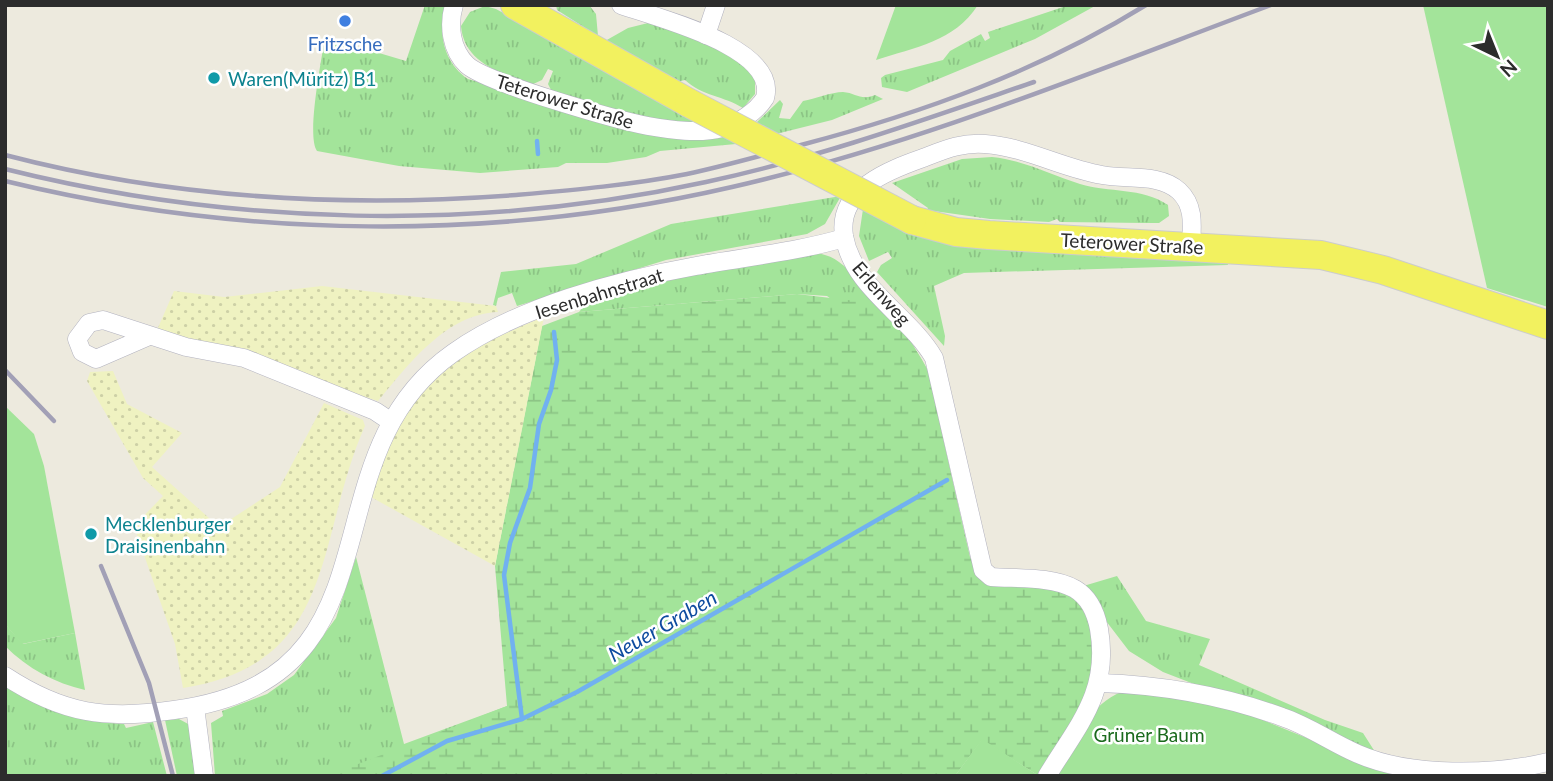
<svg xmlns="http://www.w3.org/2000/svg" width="1553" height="781" viewBox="0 0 1553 781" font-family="Lato,sans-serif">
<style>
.grass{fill:url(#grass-tufts)}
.wetland{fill:url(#wetland-marsh)}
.sand{fill:url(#sand-dots)}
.garden{fill:#a3e49a}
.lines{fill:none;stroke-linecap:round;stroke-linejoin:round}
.stream{stroke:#71b1f0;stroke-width:4.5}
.minor-casing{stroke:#b2b2bf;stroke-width:19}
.primary-casing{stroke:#ccc;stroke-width:30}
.minor{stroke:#fff;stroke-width:18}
.primary{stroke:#f2f15f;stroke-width:28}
.rail{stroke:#a2a0b6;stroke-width:4.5}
.primary-bridge-casing{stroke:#ccc;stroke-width:30;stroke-linecap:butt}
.primary-bridge{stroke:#f2f15f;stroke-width:28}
.shop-dot{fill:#3f7fe0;stroke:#fff;stroke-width:2.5}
.culture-dot{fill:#0f9aa8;stroke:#fff;stroke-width:2.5}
.labels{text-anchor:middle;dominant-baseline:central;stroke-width:5;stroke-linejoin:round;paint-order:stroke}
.shop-label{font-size:19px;fill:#366cbe;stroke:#fff}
.culture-label{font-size:19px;fill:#0d838f;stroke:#fff;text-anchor:start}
.street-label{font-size:19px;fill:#2c2c2c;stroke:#fff}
.park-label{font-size:19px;fill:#1a6a1c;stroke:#fff}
.water-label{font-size:21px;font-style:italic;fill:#0d4b9f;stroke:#fff}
</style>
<defs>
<pattern id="grass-tufts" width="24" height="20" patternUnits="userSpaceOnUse" patternTransform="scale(1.75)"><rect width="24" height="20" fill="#a3e49a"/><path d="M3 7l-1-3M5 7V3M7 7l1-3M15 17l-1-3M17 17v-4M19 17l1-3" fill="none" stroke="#8cc485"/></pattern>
<pattern id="wetland-marsh" width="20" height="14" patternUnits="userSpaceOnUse" patternTransform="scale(1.75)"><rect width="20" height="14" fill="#a3e49a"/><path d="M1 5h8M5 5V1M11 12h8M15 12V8" fill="none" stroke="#8cc485"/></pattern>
<pattern id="sand-dots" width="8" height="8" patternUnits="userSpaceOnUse" patternTransform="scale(1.75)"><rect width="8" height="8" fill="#eff2c1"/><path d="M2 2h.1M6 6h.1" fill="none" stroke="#cdd0a6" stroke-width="1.8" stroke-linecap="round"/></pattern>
</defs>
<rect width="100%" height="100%" fill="#edeade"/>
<g class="grass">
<path d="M425 5H445C438 33 443 62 468 79L644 131 722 137 757 122 780 100 783 104 779 118 790 119 803 101C815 99 831 92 843 92 856 93 861 101 875 95L883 99 832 120 736 144 660 151 646 157 607 163H566L558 167 480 173 399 166 317 151C306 136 322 58 325 37L406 61Z"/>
<polygon points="556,5 589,5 596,14 598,36 557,10"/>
<polygon points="1069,5 1095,6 1035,39 907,92 882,87 881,78 885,75 943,60 950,51 981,34 985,41 990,38 988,32"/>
<path d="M485 6 496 9 699 122C650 129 599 106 552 92L548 84 553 71 548 69 542 80 531 85C501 73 464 63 461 26L470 12Z"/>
<path d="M648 23C688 35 729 45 755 79V94L743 108C724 96 702 96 685 80L676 82 605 41 628 28Z"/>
<path d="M992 157C1023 160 1051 175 1080 184 1109 193 1142 187 1168 205L1169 216 1159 223H1146L1060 222 1057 219 1049 222 990 219 927 210 928 208 892 183 962 159Z"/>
<polygon points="841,196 825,224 807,234 666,260 517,306 512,293 498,298 496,306 493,305 501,272 576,264 671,224"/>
<polygon points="863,209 1227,260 1228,265 964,273 934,286 945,336 944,346 877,272 881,265 892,258 888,252 869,261 859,236"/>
<path d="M814 253C824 254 831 256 839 262 861 278 918 346 928 371L827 296 797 294 579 312 587 302 693 274Z"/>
<polygon points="356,557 404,744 507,706 613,776 215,776 211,723 223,716 222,711 267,694 294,675 336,618"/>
<polygon points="1117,576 1146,621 1210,639 1199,665 1325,720 1363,733 1377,755 1163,672 1129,651 1080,587"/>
<path d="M5 624 23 644 75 633 85 690C55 683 28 669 5 646Z"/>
<path d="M5 685C41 711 80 722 124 724L126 728 153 722 167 776H5Z"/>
<polygon points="179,719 190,725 198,776 177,776 165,720"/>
</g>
<polygon class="wetland" points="867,292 909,338 928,371 970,557 979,576 995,586 1035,584 1064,589 1083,602 1095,645 1090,692 1039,776 982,740 955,776 301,776 353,766 507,706 495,566 542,326 579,312 797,294 856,301"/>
<g class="sand">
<path d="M322 286 496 306 498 312C446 314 409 364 378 401L157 330 174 291 224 297Z"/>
<path d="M544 317 495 566 371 497C398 395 449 354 544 317Z"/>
<path d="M113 371 127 404 182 433 152 467 219 527 280 487 324 403 363 420 365 426C315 537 339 664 183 688L175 644 134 526 163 496 143 478 87 381 90 372Z"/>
</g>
<g class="garden">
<path d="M896 5H978C954 42 915 47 876 60Z"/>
<polygon points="1423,5 1548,5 1548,307 1487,288"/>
<polygon points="5,406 34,434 44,466 75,633 22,644 5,624"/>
<path d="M1128 690 1226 705 1378 767 1452 776H1056C1074 744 1090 699 1128 690Z"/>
<polygon points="982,739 1039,776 955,776"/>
</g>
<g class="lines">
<g class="stream">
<polyline points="537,141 538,154"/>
<polyline points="522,719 504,575 510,543 530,488 539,424 551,390 557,360 554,332"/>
<polyline points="382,776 447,741 522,719 577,692 947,480"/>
</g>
<g class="minor-casing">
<g id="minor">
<path d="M454 5C448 25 451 50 467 65 487 83 617 120 648 126 671 130 699 134 722 128 739 123 756 112 765 98 779 47 657 18 621 5"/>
<polyline points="706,35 716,5"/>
<polyline points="149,336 96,359 82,352 77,339 89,323 103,320 186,347 244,358 375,411 390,421"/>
<path d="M5 676C63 714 106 720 174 710 411 678 301 460 453 353 518 307 618 280 696 266 745 257 796 252 844 238"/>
<path d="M1100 683C1163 685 1222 695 1282 717 1309 726 1332 743 1358 754 1411 777 1493 775 1548 762"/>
<polyline points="195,707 204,776"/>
<path d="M1047 776C1078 725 1110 692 1099 629 1096 613 1090 598 1075 589 1052 576 1017 579 991 577L983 570 934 358C909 315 853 288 844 236 837 189 889 170 923 158 944 150 962 142 985 144 1026 147 1062 168 1102 175 1127 180 1159 173 1179 191 1195 206 1192 226 1191 246"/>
</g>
</g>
<g class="primary-casing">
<g id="primary">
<polyline points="515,5 689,103"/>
<polyline points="912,220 956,232 989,235 1321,255 1383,270 1548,325"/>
</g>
</g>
<use href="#minor" class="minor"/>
<use href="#primary" class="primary"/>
<g class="rail">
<path d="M5 155C173 199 344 208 516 195 573 190 631 185 687 174 725 166 763 155 801 145 922 113 1039 71 1146 5"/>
<path d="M5 169C233 226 477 232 706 182 818 158 926 119 1034 82"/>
<path d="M5 181C243 239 494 242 732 187 916 145 1094 71 1271 5"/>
<polyline points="5,370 54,421"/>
<polyline points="101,566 149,683 173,776"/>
</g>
<g class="primary-bridge-casing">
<polyline id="primary-bridge" points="689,103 912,220"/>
</g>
<use href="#primary-bridge" class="primary-bridge"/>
</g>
<circle class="shop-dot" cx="345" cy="21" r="7"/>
<g class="culture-dot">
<circle cx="214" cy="78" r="7"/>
<circle cx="91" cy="534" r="7"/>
</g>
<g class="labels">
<g class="shop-label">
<text x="345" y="43">Fritzsche</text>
</g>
<g class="culture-label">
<text x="228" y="78">Waren(Müritz) B1</text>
<text x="105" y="523">Mecklenburger<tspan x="105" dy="22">Draisinenbahn</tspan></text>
</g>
<g class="street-label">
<text transform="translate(565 101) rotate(17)">Teterower Straße</text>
<text transform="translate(1132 243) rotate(3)">Teterower Straße</text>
<text transform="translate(599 293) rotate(-17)">Iesenbahnstraat</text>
<text transform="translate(882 293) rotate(49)">Erlenweg</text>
</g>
<g class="park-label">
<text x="1149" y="734">Grüner Baum</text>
</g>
<g class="water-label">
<text transform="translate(662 625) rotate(-30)">Neuer Graben</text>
</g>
</g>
<rect width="1553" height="781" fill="none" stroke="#2c2c2c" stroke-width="14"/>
<g transform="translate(1497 56) rotate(137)" stroke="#ffffff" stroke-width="5" paint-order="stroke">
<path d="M0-5L12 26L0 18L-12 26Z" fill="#2c2c2c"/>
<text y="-10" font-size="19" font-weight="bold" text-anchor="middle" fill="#2c2c2c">N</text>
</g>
</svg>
